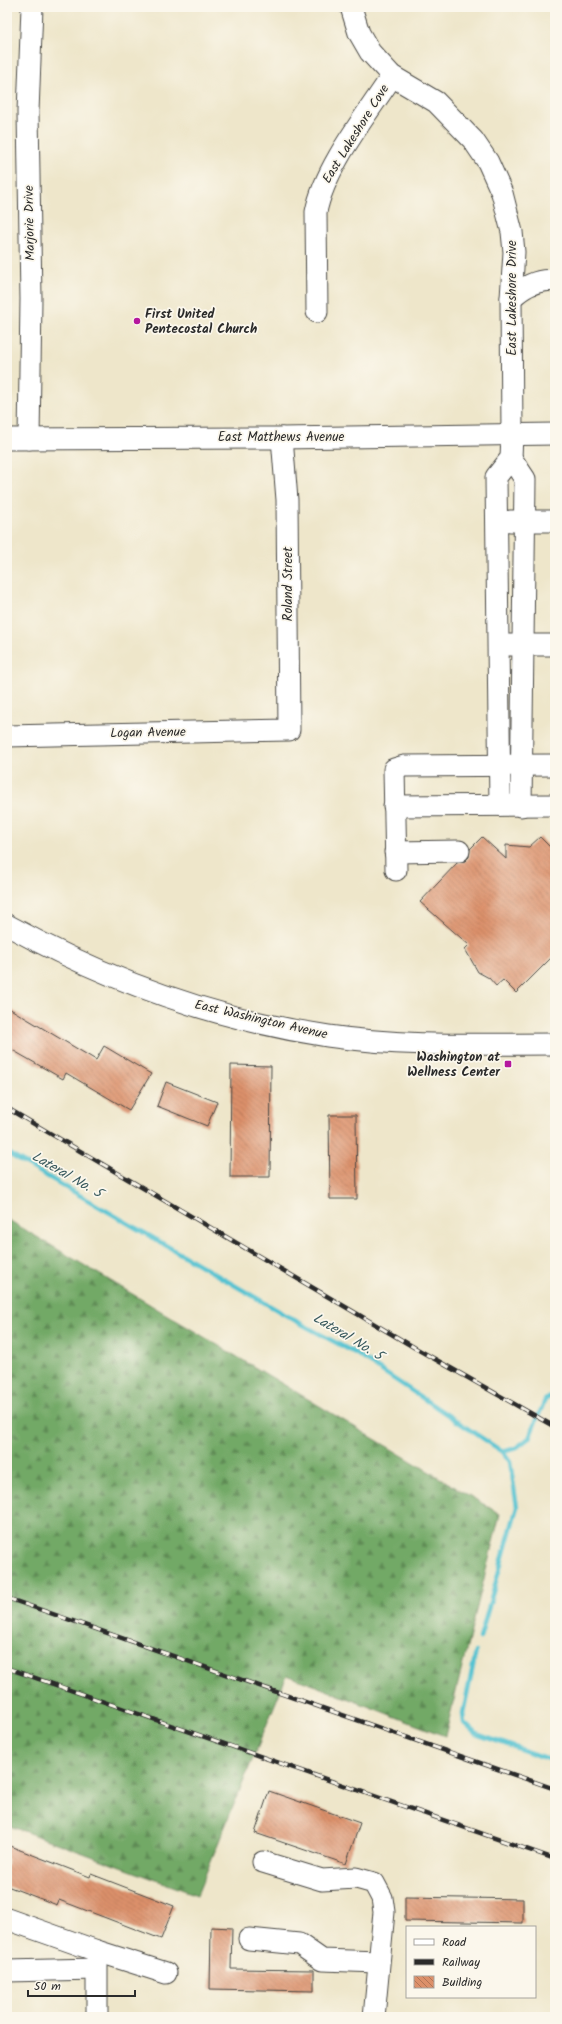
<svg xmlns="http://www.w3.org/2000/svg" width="562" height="2024" viewBox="0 0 562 2024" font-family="Kalam,sans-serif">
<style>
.forest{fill:url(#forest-firs);stroke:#4e6a48}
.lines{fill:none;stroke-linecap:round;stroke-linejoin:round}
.stream{stroke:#57c3d1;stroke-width:4.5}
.building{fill:url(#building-back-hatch)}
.minor-casing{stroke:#484743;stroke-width:23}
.minor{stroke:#fff;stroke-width:21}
.rail-casing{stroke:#2b2b2b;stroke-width:4.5}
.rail{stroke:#fbf7ec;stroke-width:3;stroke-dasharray:9;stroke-linecap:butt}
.poi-dot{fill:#b5179e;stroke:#fbf7ec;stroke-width:1.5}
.labels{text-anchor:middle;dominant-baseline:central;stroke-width:3.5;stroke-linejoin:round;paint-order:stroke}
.street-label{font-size:13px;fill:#2b2b2b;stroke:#fbf7ec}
.poi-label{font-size:13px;font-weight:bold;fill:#2b2b2b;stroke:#fbf7ec;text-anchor:start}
.water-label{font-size:14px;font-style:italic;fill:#38595d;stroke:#fbf7ec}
</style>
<defs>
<pattern id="forest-firs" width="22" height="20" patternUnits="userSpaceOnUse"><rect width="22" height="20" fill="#72a966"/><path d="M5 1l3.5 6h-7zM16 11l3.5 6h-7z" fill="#5e8a54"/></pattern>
<pattern id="building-back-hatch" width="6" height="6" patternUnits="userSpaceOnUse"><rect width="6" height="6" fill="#dc906a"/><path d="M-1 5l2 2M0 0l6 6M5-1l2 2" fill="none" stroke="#b37657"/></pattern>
</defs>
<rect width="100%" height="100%" fill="#fbf7ec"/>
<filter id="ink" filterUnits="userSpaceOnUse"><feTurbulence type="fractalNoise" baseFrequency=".025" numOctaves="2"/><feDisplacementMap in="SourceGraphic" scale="8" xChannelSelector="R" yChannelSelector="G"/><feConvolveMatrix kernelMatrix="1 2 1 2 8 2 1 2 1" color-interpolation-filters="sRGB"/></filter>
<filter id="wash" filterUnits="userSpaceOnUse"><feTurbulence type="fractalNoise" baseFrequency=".012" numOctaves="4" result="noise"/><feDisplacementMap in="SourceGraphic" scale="16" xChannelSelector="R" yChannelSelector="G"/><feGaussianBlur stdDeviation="0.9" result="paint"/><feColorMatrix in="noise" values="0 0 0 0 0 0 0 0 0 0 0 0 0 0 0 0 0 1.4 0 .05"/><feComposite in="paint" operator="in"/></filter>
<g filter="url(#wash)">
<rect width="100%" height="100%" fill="#eee6ca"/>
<polygon class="forest" points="7,1219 500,1514 445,1736 287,1675 197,1895 7,1825"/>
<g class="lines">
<g class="stream">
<polyline points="7,1153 296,1321 355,1353 503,1452 510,1462 517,1507 480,1638"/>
<polyline points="503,1452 516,1448 529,1438 545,1400 555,1393"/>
<polyline points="476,1652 463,1713 464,1723 476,1734 555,1761"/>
</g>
</g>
<g id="blocks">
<g class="building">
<polygon points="482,837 506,859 506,845 529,847 540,837 555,852 555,954 516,993 503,980 496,986 489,978 478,972 465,949 469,945 420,902 457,863 465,861 469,857 470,849"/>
<polygon points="7,1007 96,1060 104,1046 151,1074 129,1110 66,1073 63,1079 7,1047"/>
<polygon points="231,1065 271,1066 270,1177 230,1177"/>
<polygon points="166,1082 217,1102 207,1126 157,1106"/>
<polygon points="329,1115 356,1115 357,1199 330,1199"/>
<polygon points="269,1791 360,1823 346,1864 255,1833"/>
<polygon points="7,1845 90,1877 91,1874 174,1906 161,1939 59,1900 57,1905 7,1886"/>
<polygon points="405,1897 523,1899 523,1923 405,1921"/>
<polygon points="211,1927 232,1928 231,1969 314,1970 314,1991 210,1989"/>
</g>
</g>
</g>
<g filter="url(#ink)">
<use href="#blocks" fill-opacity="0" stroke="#484743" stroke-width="1"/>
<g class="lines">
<g class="minor-casing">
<g id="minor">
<polyline points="351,7 359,33 370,52 392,76 436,102 473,140 488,162 502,193 512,232 514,252 511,298 512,434 511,458 496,477 500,805"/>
<path d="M511 298C523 287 538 278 555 281"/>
<path d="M317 312 316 212C325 166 367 115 392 76"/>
<polyline points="7,439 282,438 555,434"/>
<polyline points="29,439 31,299 28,112 32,7"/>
<polyline points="511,458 525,479 521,806"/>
<polyline points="510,521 555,521"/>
<polyline points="509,645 555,645"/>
<polyline points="7,736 289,730 287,500 282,438"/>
<polyline points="394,806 555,805"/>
<polyline points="395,852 459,851"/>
<polyline points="396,870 394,769 404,766 555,765"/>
<path d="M7 925C109 981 213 1019 328 1036 403 1047 480 1044 555 1044"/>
<polyline points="263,1862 322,1880 356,1878 374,1883 382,1898 384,1912 374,2017"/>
<polyline points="7,1919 97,1951 97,2017"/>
<polyline points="249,1939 299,1944 322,1960 378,1962"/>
<polyline points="97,1951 166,1973"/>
<polyline points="7,1971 96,1969"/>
</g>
</g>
<use href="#minor" class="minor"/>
<g class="rail-casing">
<g id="rail">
<polyline points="7,1108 417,1349 555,1427"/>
<polyline points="7,1598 555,1789"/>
<polyline points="7,1668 555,1859"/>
</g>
</g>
<use href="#rail" class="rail"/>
</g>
</g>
<g class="poi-dot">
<circle cx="137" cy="321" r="4"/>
<rect x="504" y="1060" width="8" height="8" rx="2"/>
</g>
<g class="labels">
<g class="street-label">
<text transform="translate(356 134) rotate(-58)">East Lakeshore Cove</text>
<text transform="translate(30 223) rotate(-91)">Marjorie Drive</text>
<text transform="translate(512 298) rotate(-90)">East Lakeshore Drive</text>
<text x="281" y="437">East Matthews Avenue</text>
<text transform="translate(288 584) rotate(-90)">Roland Street</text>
<text transform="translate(148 733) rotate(-1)">Logan Avenue</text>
<text transform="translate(261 1020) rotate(13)">East Washington Avenue</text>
</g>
<g class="poi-label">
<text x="145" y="314">First United<tspan x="145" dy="15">Pentecostal Church</tspan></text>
<text x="500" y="1057" text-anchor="end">Washington at<tspan x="500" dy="15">Wellness Center</tspan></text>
</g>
<g class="water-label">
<text transform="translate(67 1175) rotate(30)">Lateral No. 5</text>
<text transform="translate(348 1337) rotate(31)">Lateral No. 5</text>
</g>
</g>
<rect width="562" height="2024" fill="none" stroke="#fbf7ec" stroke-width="24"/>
<rect x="406" y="1926" width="130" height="72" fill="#fbf7ec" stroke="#a8a59f"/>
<rect x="414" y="1939" width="20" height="6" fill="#ffffff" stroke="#a8a59f"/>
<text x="442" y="1946" font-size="12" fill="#2b2b2b">Road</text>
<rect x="414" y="1959" width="20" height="6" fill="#2b2b2b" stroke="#a8a59f"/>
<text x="442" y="1966" font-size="12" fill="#2b2b2b">Railway</text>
<rect x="414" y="1976" width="20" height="12" fill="url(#building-back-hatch)" stroke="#a8a59f"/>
<text x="442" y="1986" font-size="12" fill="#2b2b2b">Building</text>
<path d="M28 1990v6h107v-6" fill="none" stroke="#2b2b2b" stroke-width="2"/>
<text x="34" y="1990" font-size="12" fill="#2b2b2b" stroke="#fbf7ec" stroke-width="3" paint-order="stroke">50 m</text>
</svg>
